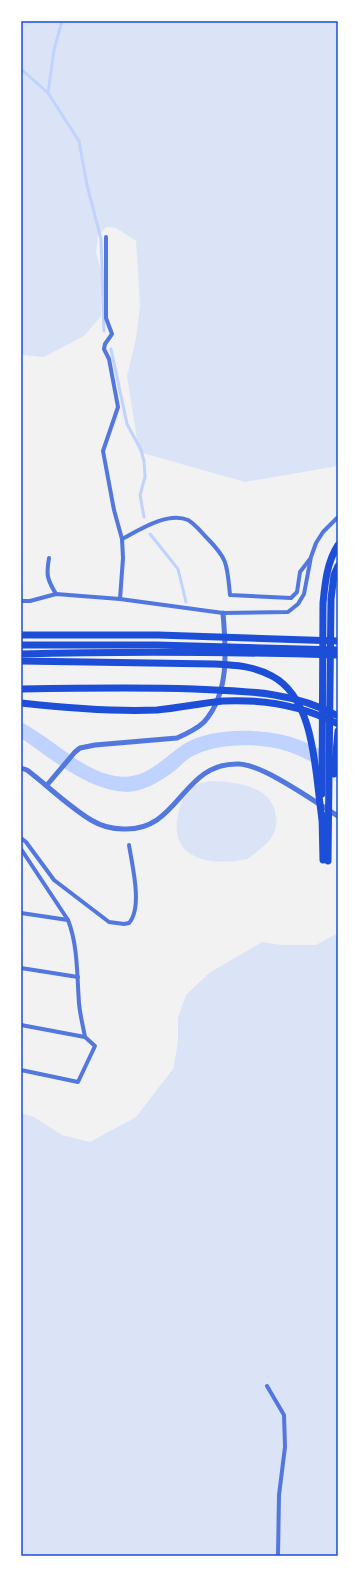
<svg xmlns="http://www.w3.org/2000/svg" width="359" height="1577" viewBox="0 0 359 1577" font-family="'Open Sans',sans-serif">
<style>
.green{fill:#dbe4f7}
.water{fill:#bfd3fe}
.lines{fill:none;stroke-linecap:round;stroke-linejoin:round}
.stream{stroke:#bfd3fe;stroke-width:3}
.minor{stroke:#5277de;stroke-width:4}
.tertiary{stroke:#5277de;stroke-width:5}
.motorway{stroke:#1d4ed8;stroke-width:7}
.neatline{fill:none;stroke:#1d4ed8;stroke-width:1.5}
</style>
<rect width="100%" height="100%" fill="#f2f2f2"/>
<g class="green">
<polygon points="21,21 338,21 338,466 245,482 139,452 127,376 136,338 140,305 136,241 116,228 106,227 98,236 96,253 102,274 101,316 84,336 44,357 21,355"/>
<path d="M210 781C233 782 268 784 275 811 277 818 277 826 274 833 270 843 256 852 248 859 232 862 212 864 196 857 174 846 174 828 180 807 182 802 184 794 188 791 195 784 201 783 210 781Z"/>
<polygon points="338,933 338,1556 21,1556 21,1113 34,1117 62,1135 90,1142 136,1117 173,1069 178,1042 178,1017 186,995 209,973 262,942 282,945 316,945"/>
</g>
<path class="water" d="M21 722C51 737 81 770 115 776 146 781 161 759 184 744 212 727 263 728 294 738 309 743 324 751 338 758V777C323 769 308 759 292 753 266 742 216 742 191 757 184 761 179 768 173 772 160 782 142 792 126 792 88 790 51 759 21 738Z"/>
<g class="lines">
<g class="stream">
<polyline points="21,69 48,93 79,141 87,185 101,239 104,331"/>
<polyline points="48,93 54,50 62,21"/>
<polyline points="111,349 127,424 141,450 144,461 145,477 140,495 144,517"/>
<polyline points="150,534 178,569 186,602"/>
</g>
<g class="minor">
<polyline points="106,237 106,318 112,334 105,344 104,349 109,359 118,407 103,451 114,510 122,539 123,558 120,599"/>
<path d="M122 539C139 530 168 511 188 520 195 524 201 532 206 537 228 559 227 564 230 595L291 598 297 592 300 572 310 559"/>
<path d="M49 558C46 575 47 579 56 594"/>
<polyline points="21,601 30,601 56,594 120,599 223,613 288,612 298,604 304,594 311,557 316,543 323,532 338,517"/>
<path d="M21 838 26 842 54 880 109 922 124 924 129 923C143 907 132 865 129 845"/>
<path d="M21 849 68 920C78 945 77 977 79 1003 80 1015 83 1026 85 1037"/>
<polyline points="21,913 68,920"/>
<polyline points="21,968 78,977"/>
<polyline points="21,1025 85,1037 95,1046 78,1082 21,1070"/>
<polyline points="267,1386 284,1415 285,1447 279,1495 278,1556"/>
</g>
<g class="tertiary">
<path d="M21 768 27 770C48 786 68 806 91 820 101 826 112 829 123 829 180 832 181 762 239 764 264 765 315 802 338 816"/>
<path d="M47 785 75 752 80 748 95 745 177 738C186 734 197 729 204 722 230 693 226 649 223 613"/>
</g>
<g class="motorway">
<polyline points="21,635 158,635 338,641"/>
<polyline points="21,645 157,645 338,650"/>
<path d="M21 654C127 651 232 652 338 655"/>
<path d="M21 661 215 664C235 665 254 666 272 676 316 699 315 775 322 819"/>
<path d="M21 689C79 688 136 687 194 689 243 691 293 691 338 716"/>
<path d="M21 703C66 708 111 712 157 710 179 708 201 703 223 701 262 699 303 706 338 724"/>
<polyline points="334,774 338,731"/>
<path d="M322 794 323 603C325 583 327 562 338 545"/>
<polyline points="322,815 323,860"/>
<polyline points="328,861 331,599 334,575 338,566"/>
</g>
</g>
<rect width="359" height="1577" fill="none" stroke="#ffffff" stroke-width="44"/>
<rect x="22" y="22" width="315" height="1533" class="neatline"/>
</svg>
